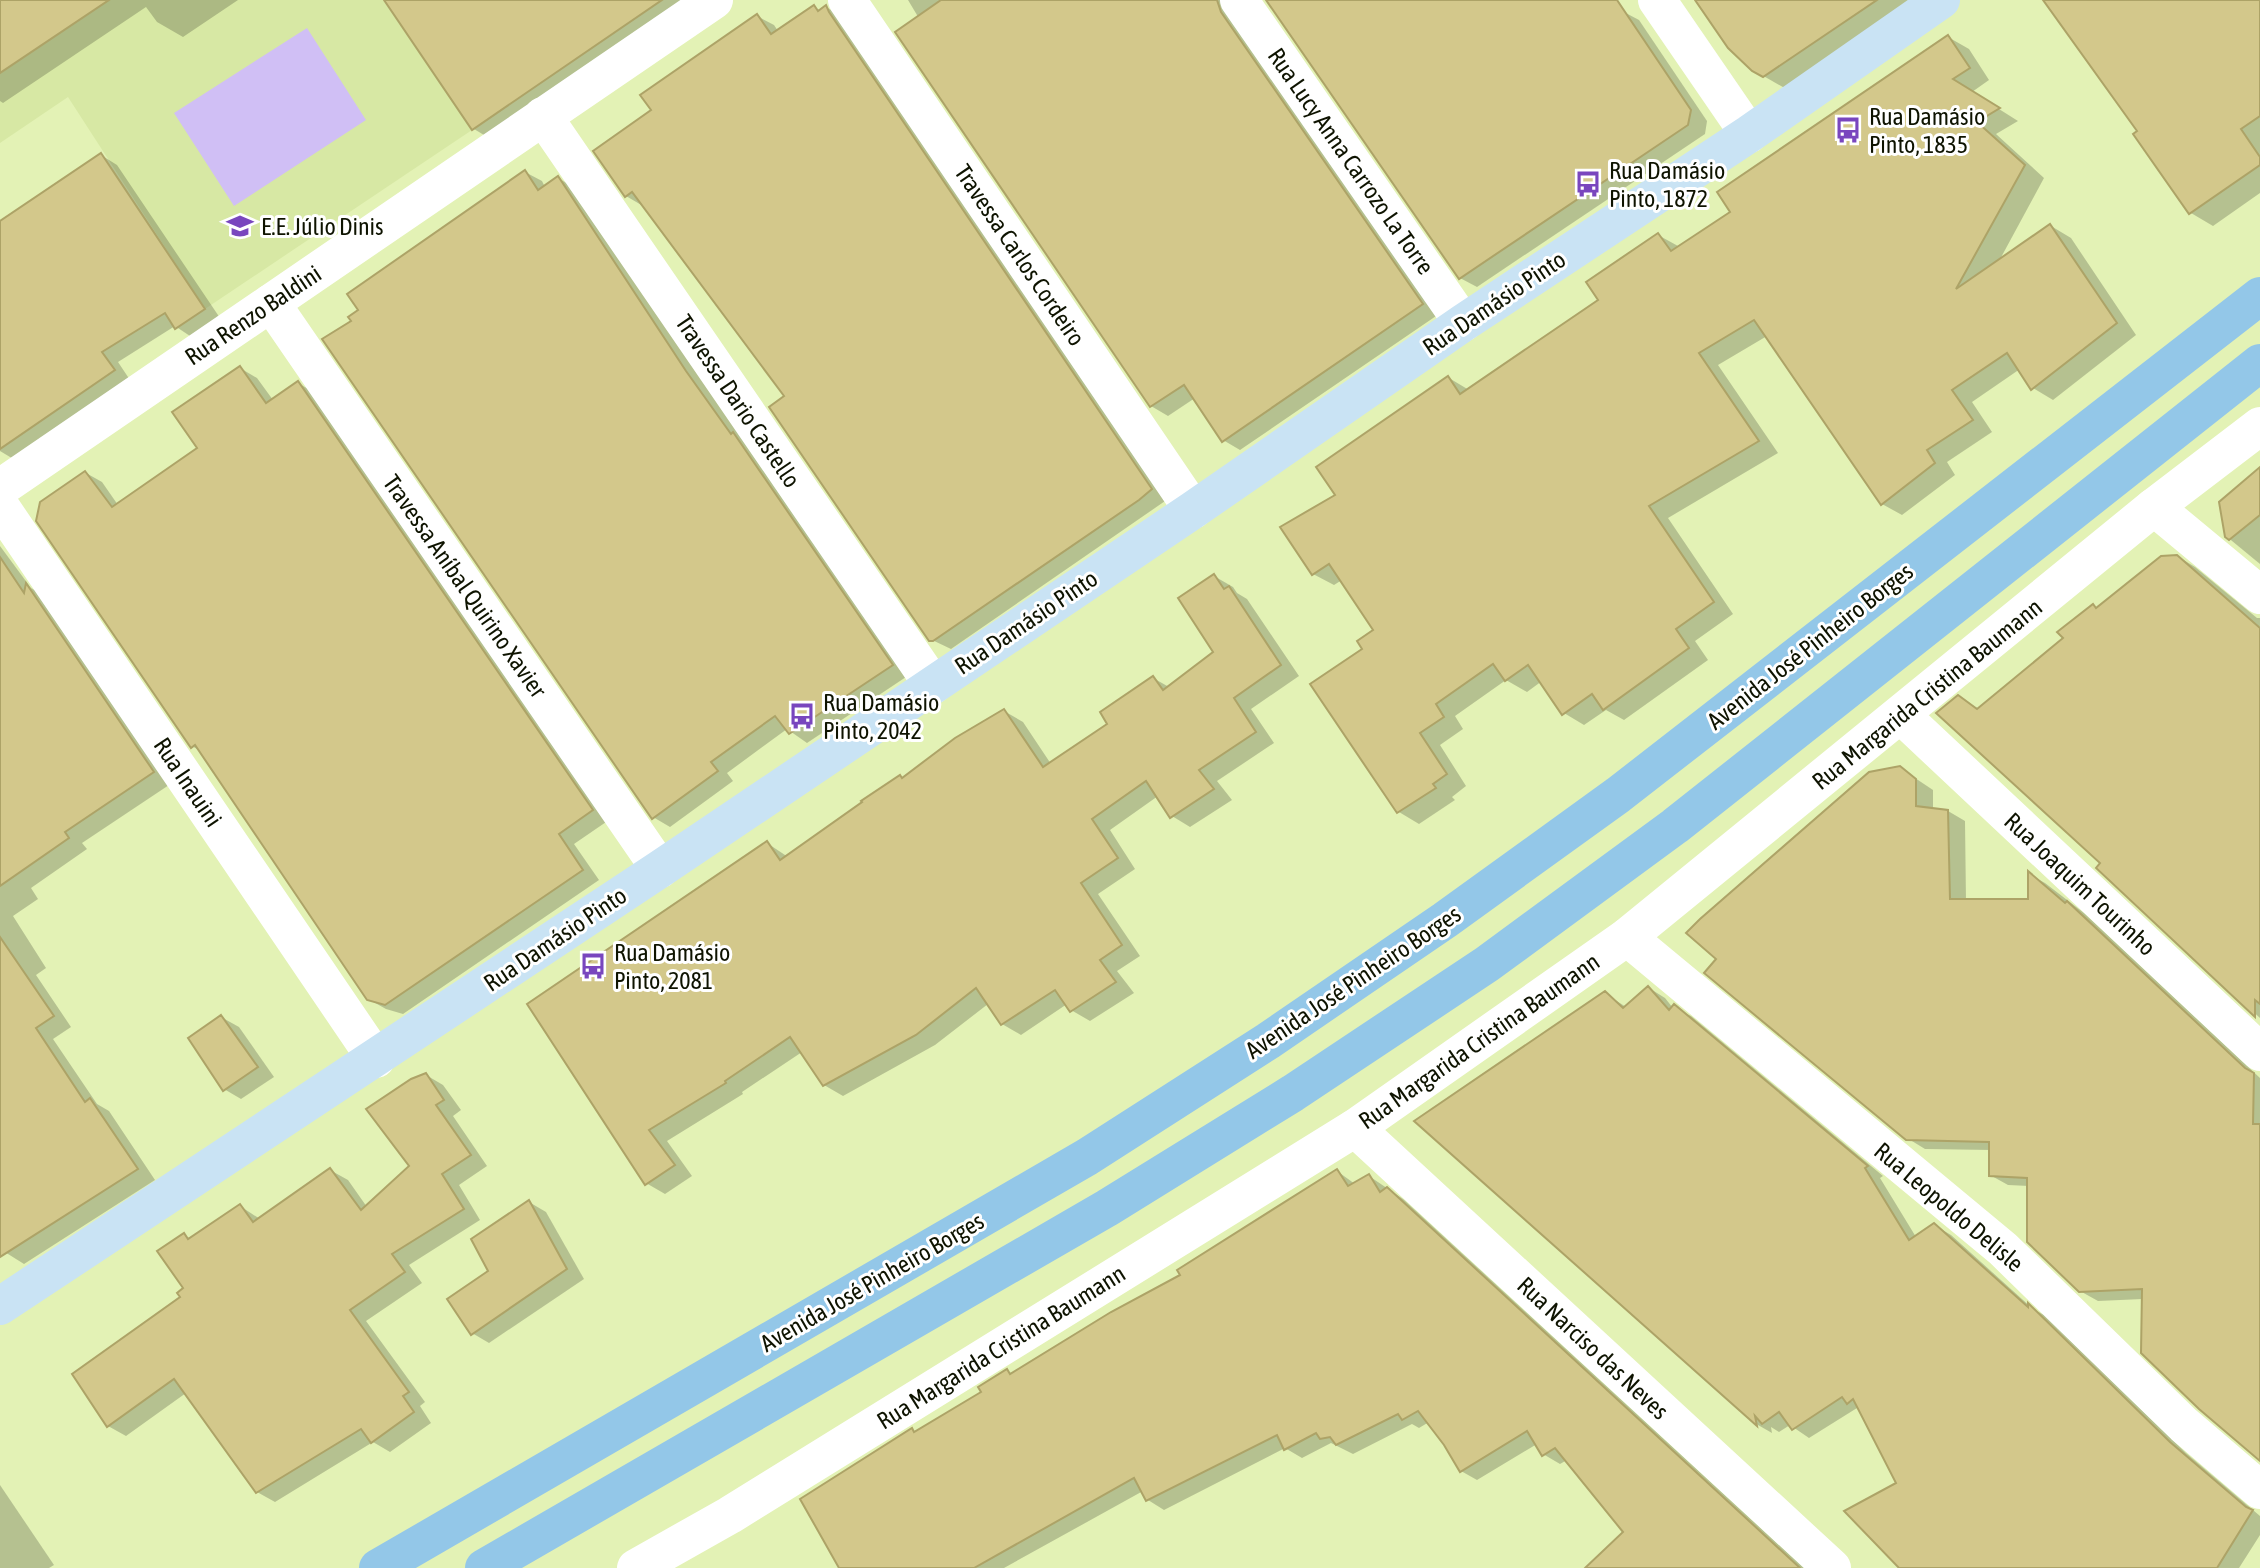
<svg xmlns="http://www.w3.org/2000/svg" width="2260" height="1568" viewBox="0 0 2260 1568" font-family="'Asap Condensed',sans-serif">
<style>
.built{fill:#d7e8a4}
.green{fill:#d0bff5}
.shadow{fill:#0003}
.building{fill:#d3c88b;stroke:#ada367;stroke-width:2}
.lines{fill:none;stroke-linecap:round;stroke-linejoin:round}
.street{stroke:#fff;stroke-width:38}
.secondary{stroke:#c9e3f4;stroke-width:38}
.primary{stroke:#93c7e8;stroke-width:38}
.labels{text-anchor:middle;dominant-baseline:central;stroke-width:6;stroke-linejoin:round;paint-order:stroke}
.poi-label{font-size:24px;fill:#0e1300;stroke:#fff;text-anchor:start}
.street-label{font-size:24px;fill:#0e1300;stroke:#fff}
</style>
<rect width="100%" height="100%" fill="#e3f2b5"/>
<polygon class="built" points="0,0 383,0 472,130 205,309 68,97 0,143"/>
<polygon class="green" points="307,28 366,120 234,206 174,113"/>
<g class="shadow">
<polygon points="0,0 238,0 183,37 157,22 146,7 3,103 0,101"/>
<polygon points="385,0 700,0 494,141 474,129"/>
<polygon points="908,0 1236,0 1439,314 1240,450 1223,440 1195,398 1168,416 1151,406"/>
<polygon points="1268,0 1595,0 1622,11 1639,20 1707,121 1705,134 1477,287 1460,278"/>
<polygon points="1697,0 1911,0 1788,90 1753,70"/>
<polygon points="2045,0 2260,0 2260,193 2213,226 2191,213 2136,134 2140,131"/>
<polygon points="814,7 821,11 826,7 843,17 1168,499 951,649 930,639 786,397 643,206 626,196 653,110 757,16 774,25 778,31"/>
<polygon points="1948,37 1969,49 1989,80 1972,92 2018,121 1996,134 2044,178 1998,263 2051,226 2071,238 2136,335 2053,400 2033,388 2020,369 1972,402 1992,432 1947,462 1955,475 1902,515 1882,504 1767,336 1718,365 1778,453 1668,518 1733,614 1695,641 1708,660 1624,720 1606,710 1584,725 1564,713 1542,681 1527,692 1506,680 1455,716 1463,729 1440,745 1466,786 1452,797 1455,800 1419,824 1399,812 1312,684 1365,650 1376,630 1342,580 1334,585 1313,574 1338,495 1449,378 1469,390 1600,301 1658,235 1678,246 1732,212"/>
<polygon points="101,155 117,165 220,318 193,338 175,326 118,362 130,380 15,460 0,451 0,224"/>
<polygon points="525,172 542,181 545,187 558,178 575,188 909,675 807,743 787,729 727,773 733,781 670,827 653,817 353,321"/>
<polygon points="240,368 257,378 273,400 298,383 315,393 609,820 574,844 599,880 403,1014 386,1009 368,999 202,752 192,746 86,473 102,482 118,505 200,449"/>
<polygon points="2260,471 2260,564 2226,536"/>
<polygon points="0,546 31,588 45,596 172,783 82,843 87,849 31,888 38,899 13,916 46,968 36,975 71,1027 53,1039 97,1104 109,1111 155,1180 24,1264 0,1249"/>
<polygon points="2177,556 2195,567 2257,618 2260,618 2260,1018 2098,868 2102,863 1958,697 1979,709 2098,609"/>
<polygon points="1214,576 1233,587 1237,593 1247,599 1299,676 1251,709 1274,743 1217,781 1232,800 1190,827 1172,816 1158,796 1110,830 1135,869 1098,894 1140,956 1117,971 1134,993 1090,1021 1071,1010 1067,1004 1021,1035 1002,1024 988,1004 935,1045 843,1096 824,1085 802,1052 742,1092 743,1094 667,1141 692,1176 665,1194 646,1183 529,1004 767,843 788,857 900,777 904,779 1004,711 1023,722 1051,764 1110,724 1153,678 1169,687 1215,652"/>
<polygon points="1900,768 1933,790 1933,809 1948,811 1965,821 1966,901 2029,900 2029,874 2045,883 2084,913 2260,1078 2260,1457 2143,1299 2098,1301 2080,1291 2029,1186 2008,1185 1990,1175 1991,1150 1925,1149 1907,1138"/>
<polygon points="1649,988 1665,998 1673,1008 1691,1016 1883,1176 1880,1178 1916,1237 1934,1225 1951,1235 2033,1309 2044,1315 2186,1453 2260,1516 2260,1535 2239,1568 1901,1568 1898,1484 1860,1409 1857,1408 1809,1438 1790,1425 1779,1432 1771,1427 1772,1433 1758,1425 1416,1121 1606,994 1626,1007"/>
<polygon points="221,1017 239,1027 274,1077 241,1099 224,1089"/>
<polygon points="426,1075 443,1085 461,1110 453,1116 487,1166 459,1185 480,1220 409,1265 422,1283 366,1321 425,1402 420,1406 431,1423 390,1452 373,1442 275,1502 257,1492 186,1393 126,1436 108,1426 182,1298 185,1288 184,1235 191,1239 240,1206 260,1219 330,1170 348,1180 367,1207 412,1166"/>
<polygon points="1337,1171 1355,1184 1369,1176 1403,1199 1804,1568 1588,1568 1626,1532 1567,1460 1560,1464 1543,1454 1537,1444 1477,1480 1461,1471 1446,1444 1429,1422 1419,1428 1412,1424 1353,1454 1331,1443 1302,1458 1285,1448 1164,1510 1148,1500 1143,1491 1004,1568 840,1568 912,1430 916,1433 984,1393 1007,1371 1013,1374 1183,1275"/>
<polygon points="529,1202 546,1212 584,1279 489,1343 472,1333 490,1271"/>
<polygon points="0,1485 54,1565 49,1568 0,1568"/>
</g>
<g class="building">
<polygon points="0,0 109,0 0,73"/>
<polygon points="384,0 662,0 472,130"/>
<polygon points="941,0 1217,0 1221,12 1423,304 1222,442 1184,385 1150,407 895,32"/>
<polygon points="1266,0 1617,0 1691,110 1688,125 1459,279"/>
<polygon points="1695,0 1877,0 1763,77 1752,71 1728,48"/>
<polygon points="2043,0 2260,0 2260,116 2241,129 2260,157 2260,165 2189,214 2133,134 2137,131"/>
<polygon points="814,5 818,11 826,5 829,12 1152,489 1139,500 933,641 929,641 769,407 784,396 632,192 625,197 593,151 651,110 640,95 757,14 771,34"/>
<polygon points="1948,35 1970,68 1953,79 2000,108 1977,122 2025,165 1956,289 2050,224 2117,323 2031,390 2007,353 1952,390 1973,420 1927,450 1935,463 1881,505 1754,320 1699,353 1759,441 1649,506 1714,602 1676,629 1689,648 1603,710 1592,694 1562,715 1528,665 1505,681 1493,664 1436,704 1444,717 1420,733 1447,774 1433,784 1436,788 1397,813 1310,684 1362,649 1357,641 1373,630 1329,564 1312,575 1280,527 1335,495 1316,467 1448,376 1460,394 1598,300 1586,282 1658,233 1671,251 1730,212 1717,192"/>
<polygon points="101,153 205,309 175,329 165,313 102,352 115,370 0,449 0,221"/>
<polygon points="525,170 538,190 558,176 686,371 731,434 733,432 893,665 789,734 775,716 711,762 718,771 652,819 322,339 351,321 348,317 358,310 347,294"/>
<polygon points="240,366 266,403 298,381 593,810 559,834 583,870 385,1005 367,1000 195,745 191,748 36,521 40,502 85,471 112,507 197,448 172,412"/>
<polygon points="2260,467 2260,515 2229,540 2225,537 2219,502"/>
<polygon points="2177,555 2260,628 2260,1004 2255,1000 2255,1017 2096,868 2100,863 1936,713 1958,695 1977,709 2063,638 2057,632 2093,604 2096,608 2161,556"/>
<polygon points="0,557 24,593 26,583 154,772 65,832 69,838 0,886"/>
<polygon points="1214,574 1224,589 1229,586 1281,665 1234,698 1256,732 1199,770 1214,789 1170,818 1146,781 1092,819 1118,858 1081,883 1122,945 1100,960 1116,982 1070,1012 1055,990 1001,1025 976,988 916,1035 823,1086 790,1037 725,1081 726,1083 649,1130 675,1165 645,1185 527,1004 767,841 780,860 862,802 861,801 900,775 902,778 955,738 1004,709 1043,767 1107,724 1100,712 1153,676 1163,690 1213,652 1178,598"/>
<polygon points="1900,766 1916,779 1916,806 1948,810 1950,899 2028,899 2028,871 2065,903 2067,901 2245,1068 2254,1073 2253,1124 2260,1124 2260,1461 2199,1409 2141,1353 2142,1289 2079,1292 2027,1242 2027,1178 1989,1176 1989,1142 1906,1140 1704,973 1716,959 1686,933 1700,919 1869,772"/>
<polygon points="0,937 54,1016 36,1028 85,1102 90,1098 138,1169 0,1257"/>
<polygon points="1648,986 1669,1010 1674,1004 1868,1166 1865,1168 1909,1240 1934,1223 2028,1307 2028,1303 2170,1442 2246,1507 2253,1510 2217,1568 1899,1568 1844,1511 1896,1483 1853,1399 1847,1404 1842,1397 1792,1430 1779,1412 1762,1424 1755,1416 1757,1426 1414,1121 1605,991 1623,1008"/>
<polygon points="221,1015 258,1067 223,1091 188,1038"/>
<polygon points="426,1073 444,1100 436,1105 471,1155 442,1174 464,1209 392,1254 405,1272 350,1310 409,1392 403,1396 414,1412 371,1443 361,1429 256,1493 174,1379 107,1427 72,1374 180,1297 177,1293 183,1288 157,1251 184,1233 188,1239 240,1204 253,1222 330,1168 361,1210 409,1166 366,1109 411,1079"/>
<polygon points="1337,1169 1348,1186 1369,1174 1380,1192 1387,1187 1800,1568 1585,1568 1623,1532 1555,1448 1542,1456 1527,1431 1460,1472 1444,1445 1418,1411 1402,1420 1398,1414 1336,1445 1330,1437 1320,1439 1316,1433 1284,1450 1277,1435 1146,1501 1134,1478 974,1568 839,1568 800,1499 912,1428 914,1432 981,1392 978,1387 1007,1369 1010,1374 1111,1312 1180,1275 1177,1270"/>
<polygon points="529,1200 567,1269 471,1335 447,1299 488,1271 471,1239"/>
</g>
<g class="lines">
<g class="street">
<polyline points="847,0 1193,510"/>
<polyline points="1239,0 1463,323"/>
<polyline points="1657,0 1749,134"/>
<polyline points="543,116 933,685"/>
<polyline points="271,303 660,869"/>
<polyline points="0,488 714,0"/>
<polyline points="0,506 376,1059"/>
<polyline points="2154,507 2260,595"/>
<polyline points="1902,716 2260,1052"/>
<polyline points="1627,937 2003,1249 2184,1425 2260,1490"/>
<polyline points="1355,1128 1832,1568"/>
<polyline points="636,1568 730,1515 1355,1128 1627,937 2154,507 2260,426"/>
</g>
<polyline class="secondary" points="0,1306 660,869 1193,510 1463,323 1749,134 1941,0"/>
<g class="primary">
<polyline points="378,1568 1087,1157 1268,1041 1445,920 1618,795 2260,296"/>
<polyline points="484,1568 1107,1208 1293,1093 1487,964 1675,826 2260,363"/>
</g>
</g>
<defs>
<g id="bus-bare" transform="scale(2.1)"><path d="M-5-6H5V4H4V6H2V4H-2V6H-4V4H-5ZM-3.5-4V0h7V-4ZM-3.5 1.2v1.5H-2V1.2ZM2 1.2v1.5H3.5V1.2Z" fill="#7946be" stroke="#fff" stroke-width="2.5" paint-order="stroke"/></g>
<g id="school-bare" transform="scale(2.1)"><path d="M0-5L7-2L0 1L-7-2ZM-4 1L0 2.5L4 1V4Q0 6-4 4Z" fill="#7946be" stroke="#fff" stroke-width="2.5" paint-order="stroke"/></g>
</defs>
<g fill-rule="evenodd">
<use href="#bus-bare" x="1848" y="130"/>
<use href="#bus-bare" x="1588" y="184"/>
<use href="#school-bare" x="240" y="226"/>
<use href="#bus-bare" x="802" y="716"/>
<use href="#bus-bare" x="593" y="966"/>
</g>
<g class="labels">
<g class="poi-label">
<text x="1869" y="116">Rua Damásio<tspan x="1869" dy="28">Pinto, 1835</tspan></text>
<text x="1609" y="170">Rua Damásio<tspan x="1609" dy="28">Pinto, 1872</tspan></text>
<text x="261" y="226">E.E. Júlio Dinis</text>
<text x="823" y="702">Rua Damásio<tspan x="823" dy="28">Pinto, 2042</tspan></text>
<text x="614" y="952">Rua Damásio<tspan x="614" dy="28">Pinto, 2081</tspan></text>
</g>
<g class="street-label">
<text transform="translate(1351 161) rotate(55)">Rua Lucy Anna Carrozo La Torre</text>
<text transform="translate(1020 255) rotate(56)">Travessa Carlos Cordeiro</text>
<text transform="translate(1494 303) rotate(-34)">Rua Damásio Pinto</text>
<text transform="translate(253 315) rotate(-34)">Rua Renzo Baldini</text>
<text transform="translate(738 401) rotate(56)">Travessa Dario Castello</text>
<text transform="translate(465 586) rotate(55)">Travessa Aníbal Quirino Xavier</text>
<text transform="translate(1026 622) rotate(-34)">Rua Damásio Pinto</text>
<text transform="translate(1810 646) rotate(-38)">Avenida José Pinheiro Borges</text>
<text transform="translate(1927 694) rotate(-39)">Rua Margarida Cristina Baumann</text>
<text transform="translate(188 782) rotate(56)">Rua Inauini</text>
<text transform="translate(2080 884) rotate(43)">Rua Joaquim Tourinho</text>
<text transform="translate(555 939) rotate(-34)">Rua Damásio Pinto</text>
<text transform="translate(1353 982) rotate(-34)">Avenida José Pinheiro Borges</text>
<text transform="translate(1479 1041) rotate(-35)">Rua Margarida Cristina Baumann</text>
<text transform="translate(1949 1207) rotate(40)">Rua Leopoldo Delisle</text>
<text transform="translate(872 1282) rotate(-30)">Avenida José Pinheiro Borges</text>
<text transform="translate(1001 1347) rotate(-32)">Rua Margarida Cristina Baumann</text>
<text transform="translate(1593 1348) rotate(43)">Rua Narciso das Neves</text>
</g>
</g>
</svg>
